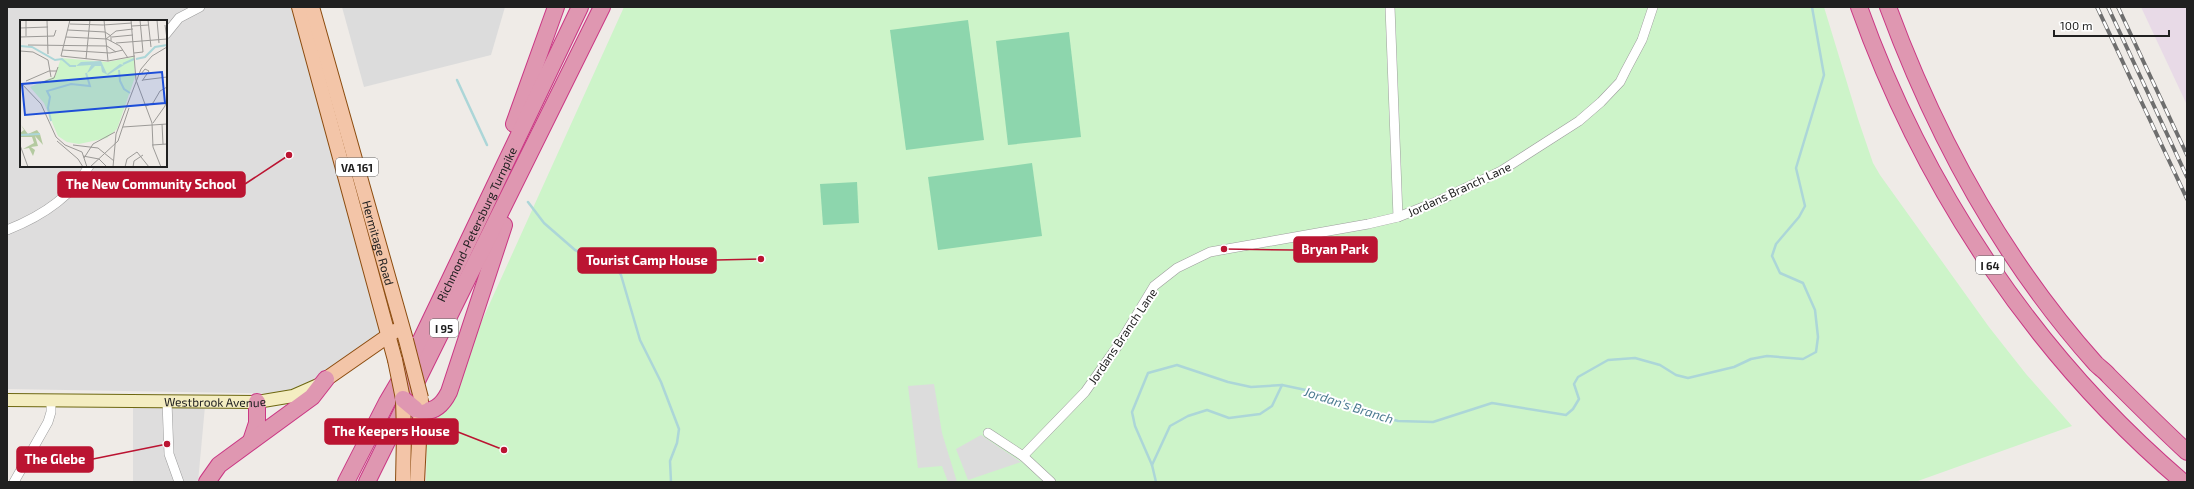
<svg xmlns="http://www.w3.org/2000/svg" width="2194" height="489" viewBox="0 0 2194 489" font-family="'Exo 2',sans-serif">
<style>
.residential{fill:#dedddd;fill-rule:evenodd}
.industrial{fill:#e8dae7}
.park{fill:#cdf4c9}
.pitch{fill:#8dd6ad}
.parking{fill:#dcdcdc}
.lines{fill:none;stroke-linecap:round;stroke-linejoin:round}
.stream{stroke:#acd6d8;stroke-width:2.5}
.street-casing{stroke:#9d9d9d;stroke-width:10}
.secondary-casing{stroke:#6d6710;stroke-width:14}
.primary-casing{stroke:#8c4c0f;stroke-width:16}
.highway-casing{stroke:#ca3784;stroke-width:18}
.street{stroke:#fff;stroke-width:9}
.secondary{stroke:#f4edc1;stroke-width:12}
.primary{stroke:#f3c5a8;stroke-width:14}
.highway{stroke:#df97b1;stroke-width:16}
.rail-casing{stroke:#6e6e6e;stroke-width:4}
.rail{stroke:#fff;stroke-width:2.5;stroke-dasharray:8;stroke-linecap:butt}
.primary-bridge-casing{stroke:#8c4c0f;stroke-width:16;stroke-linecap:butt}
.highway-bridge-casing{stroke:#ca3784;stroke-width:18;stroke-linecap:butt}
.primary-bridge{stroke:#f3c5a8;stroke-width:14}
.highway-bridge{stroke:#df97b1;stroke-width:16}
.labels{text-anchor:middle;dominant-baseline:central;stroke-width:4;stroke-linejoin:round;paint-order:stroke}
.shield{fill:#fff;stroke:#636363;stroke-width:1}
.shield-label{font-size:11px;font-weight:bold;fill:#202020}
.street-label{font-size:12px;fill:#202020;stroke:#fff}
.water-label{font-size:13px;font-style:italic;fill:#4b7a90;stroke:#fff}
.inset-river{fill:none;stroke:#acd6d8;stroke-width:2}
.inset-road{fill:none;stroke:#9c9a97;stroke-width:1}
.view{fill:#1d4ed8;fill-opacity:0.15;stroke:#1d4ed8;stroke-width:2}
.inset-edge{fill:none;stroke:#202020;stroke-width:2}
.leader{fill:none;stroke:#bb1432;stroke-width:1.5}
.callout-dot{fill:#bb1432;stroke:#fff;stroke-width:1.5}
.callout{fill:#bb1432;stroke:#bb1432;stroke-width:1.5}
.callout-label{font-size:13px;text-anchor:middle;font-weight:bold;fill:#fff}
</style>
<rect width="100%" height="100%" fill="#efebe7"/>
<g class="residential">
<path d="M7 7H312L402 327 301 394 7 389ZM21 21H166V166H21Z"/>
<polygon points="133,406 205,406 198,482 133,482"/>
</g>
<polygon class="industrial" points="2141,7 2187,7 2187,105"/>
<polygon class="park" points="624,7 1824,7 1858,119 1873,163 1880,175 1989,327 2026,374 2072,426 1915,482 426,482 427,442"/>
<g class="pitch">
<polygon points="968,20 984,140 906,150 890,30"/>
<polygon points="1069,32 1081,137 1008,145 996,41"/>
<polygon points="1032,163 1042,236 938,250 928,177"/>
<polygon points="857,182 859,223 823,225 820,184"/>
</g>
<g class="parking">
<polygon points="342,7 505,7 491,55 364,87"/>
<polygon points="934,384 942,433 957,482 948,482 942,466 918,468 908,386"/>
<polygon points="981,435 1021,462 968,480 956,449"/>
</g>
<g class="lines">
<g class="stream">
<polyline points="457,80 487,145"/>
<polyline points="528,202 544,223 575,250 617,269 621,275 640,340 661,382 679,429 677,443 670,461 671,482"/>
<polyline points="1152,465 1170,426 1188,416 1207,410 1229,418 1260,414 1272,406 1282,385"/>
<polyline points="1156,482 1152,465 1135,426 1132,412 1148,373 1177,365 1228,382 1251,387 1282,385 1320,393 1365,412 1398,421 1433,422 1492,403 1566,415 1573,409 1579,399 1574,384 1578,377 1608,360 1635,358 1660,365 1676,375 1688,378 1734,367 1751,359 1767,356 1803,359 1816,352 1818,337 1815,310 1803,283 1780,273 1772,256 1776,244 1799,217 1805,206 1796,168 1824,75 1812,7"/>
</g>
<g class="street-casing">
<g id="street">
<polyline points="1390,7 1398,217"/>
<polyline points="166,34 179,18 200,7"/>
<path d="M7 230C40 217 71 198 89 166"/>
<polyline points="167,402 169,454 179,482"/>
<polyline points="988,433 1023,456 1051,482"/>
<polyline points="1023,456 1085,392 1119,344 1154,286 1177,268 1210,252 1368,224 1398,217 1436,202 1501,171 1579,121 1601,102 1620,82 1626,70 1642,40 1653,7"/>
<polyline points="14,482 48,422 51,412 51,401"/>
</g>
</g>
<g class="secondary-casing">
<g id="secondary">
<path id="s1" d="M7 400 257 402 293 396 318 385"/>
</g>
</g>
<g class="primary-casing">
<g id="primary">
<polyline points="299,7 395,360"/>
<path id="s2" d="M312 7 406 340"/>
<polyline points="326,379 395,331"/>
<polyline points="403,482 404,433"/>
<polyline points="417,482 421,401"/>
</g>
</g>
<g class="highway-casing">
<g id="highway">
<path d="M1859 7C1924 189 2035 356 2183 482"/>
<path d="M1888 7C1936 137 2003 260 2096 364 2100 368 2105 371 2109 376 2135 402 2160 427 2187 452"/>
<polyline points="514,124 556,7"/>
<path d="M415 409C432 415 442 406 449 392L504 225"/>
<polyline points="251,441 257,423 257,402"/>
<polyline points="207,482 219,465 312,397 326,379"/>
<path id="s3" d="M346 482 387 402 410 363 580 7"/>
<polyline points="367,482 602,7"/>
</g>
</g>
<use href="#street" class="street"/>
<use href="#secondary" class="secondary"/>
<use href="#primary" class="primary"/>
<use href="#highway" class="highway"/>
<g class="rail-casing">
<g id="rail">
<polyline points="2097,7 2187,199"/>
<polyline points="2108,7 2187,177"/>
<polyline points="2118,7 2187,155"/>
</g>
</g>
<use href="#rail" class="rail"/>
<g class="primary-bridge-casing">
<g id="primary-bridge">
<polyline points="406,340 421,398"/>
<polyline points="395,360 403,399 404,433"/>
</g>
</g>
<g class="highway-bridge-casing">
<polyline id="highway-bridge" points="403,399 415,409"/>
</g>
<use href="#primary-bridge" class="primary-bridge"/>
<use href="#highway-bridge" class="highway-bridge"/>
</g>
<g class="labels">
<g class="shield">
<rect x="336" y="158" width="42" height="18" rx="3"/>
<rect x="1976" y="256" width="28" height="18" rx="3"/>
<rect x="430" y="319" width="28" height="18" rx="3"/>
</g>
<g class="shield-label">
<text x="357" y="167">VA 161</text>
<text x="1990" y="265">I 64</text>
<text x="444" y="328">I 95</text>
</g>
<g class="street-label">
<text transform="translate(1459 189) rotate(-25)">Jordans Branch Lane</text>
<text stroke="none"><textPath href="#s3" startOffset="289">Richmond-Petersburg Turnpike</textPath></text>
<text stroke="none"><textPath href="#s2" startOffset="245">Hermitage Road</textPath></text>
<text transform="translate(1122 336) rotate(-56)">Jordans Branch Lane</text>
<text stroke="none"><textPath href="#s1" startOffset="208">Westbrook Avenue</textPath></text>
</g>
<g class="water-label">
<text transform="translate(1349 405) rotate(18)">Jordan's Branch</text>
</g>
</g>
<g transform="translate(20 20)">
<rect width="147" height="147" fill="#efebe7"/>
<path d="M1 105 8 114 17 110 20 114 23 125 15 116 18 126 11 127 15 130 13 136 9 128 3 129 14 123 12 117H0V113L4 110Z" fill="#b4caa0"/>
<path d="M114 37 115 57 97 109 87 118 59 124 47 122 38 116 24 83 10 67 35 56 41 38 87 42Z" fill="#cdf4c9"/>
<path d="M81 41 87 54 100 44 104 45 88 55 82 52 81 46H75L70 51 67 53 71 45 56 46 61 42Z" fill="#acd6d8"/>
<path class="inset-river" d="M0 26 12 27 35 40 42 39 50 46H56M116 39 125 37 135 27 147 25M103 44 114 39M99 50 100 61 104 69 110 73M31 101 28 88 30 77 27 71 51 64 70 66 66 53M0 115 20 114"/>
<path class="inset-road" d="M6 0V16M27 0 28 34M50 0 41 36 88 41M84 0 88 41M111 0 116 60 132 103 133 127 141 147M128 0 131 27M137 0 139 23M50 4 83 5 112 3M145 5 147 19M112 6 129 5M0 8 28 7M48 10 85 12 91 16V21M0 17 34 16 36 10M46 17 87 19 100 26 108 38M92 17 113 15M86 19 96 11 113 9M96 23 147 19M8 25 87 26 96 32M42 30 90 33 103 30M0 31 13 32 28 40 31 57M114 33 123 32 120 0M66 39 70 0M88 41 115 36M121 54 125 49 129 51 122 61M123 60 147 57M6 61 29 51H37M0 62 21 84 36 117 45 125 62 132 67 147M20 63 34 58 38 47M126 86 133 83 140 71 147 67M133 103 145 86 147 78M142 104 143 124M103 107 147 104M37 121 58 139 63 147M0 125 8 147M53 125 78 128 94 141M132 125 147 124M117 132 129 147M63 136 79 139 87 147M64 138 73 124 95 112M70 147 98 121 109 88M93 147 96 114 121 49 132 36 147 27M105 147 107 139 117 132M113 147 114 141 123 135"/>
<path class="view" d="M142 52 145 83 5 95 2 64Z"/>
<rect width="147" height="147" class="inset-edge"/>
</g>
<path class="leader" d="M289 155L245 184M1224 249L1294 250M761 259L716 260M504 450L458 432M167 444L93 459"/>
<g class="callout-dot">
<circle cx="289" cy="155" r="4"/>
<circle cx="1224" cy="249" r="4"/>
<circle cx="761" cy="259" r="4"/>
<circle cx="504" cy="450" r="4"/>
<circle cx="167" cy="444" r="4"/>
</g>
<g class="callout">
<rect x="58" y="172" width="187" height="25" rx="4"/>
<rect x="1294" y="237" width="83" height="25" rx="4"/>
<rect x="578" y="248" width="138" height="25" rx="4"/>
<rect x="325" y="419" width="133" height="25" rx="4"/>
<rect x="17" y="447" width="76" height="25" rx="4"/>
</g>
<g class="callout-label">
<text x="151" y="189">The New Community School</text>
<text x="1335" y="254">Bryan Park</text>
<text x="647" y="265">Tourist Camp House</text>
<text x="391" y="436">The Keepers House</text>
<text x="55" y="464">The Glebe</text>
</g>
<rect width="2194" height="489" fill="none" stroke="#202020" stroke-width="16"/>
<path d="M2054 30v6h115v-6" fill="none" stroke="#202020" stroke-width="2"/>
<text x="2060" y="30" font-size="12" fill="#202020" stroke="#ffffff" stroke-width="3" paint-order="stroke">100 m</text>
</svg>
